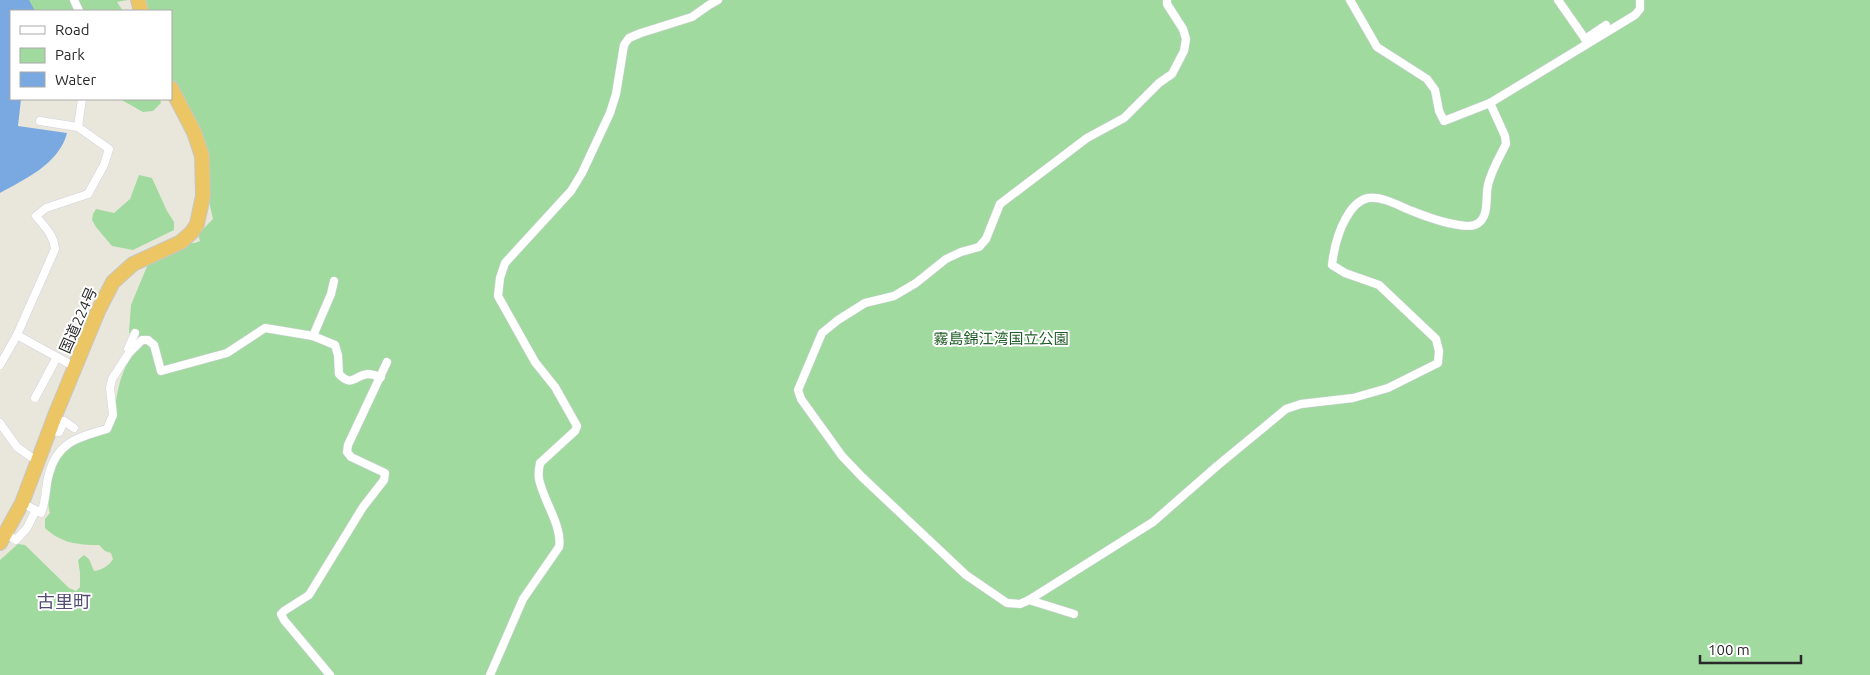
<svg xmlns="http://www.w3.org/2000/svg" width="1870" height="675" viewBox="0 0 1870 675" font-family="Ubuntu,'Noto Sans JP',sans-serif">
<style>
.green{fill:#a1da9e}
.water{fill:#7aa8e0}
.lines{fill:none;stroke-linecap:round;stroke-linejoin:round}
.street-casing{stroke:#d3d1e0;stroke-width:9}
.highway-casing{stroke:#c7c7c7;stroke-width:16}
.street{stroke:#fff;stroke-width:8}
.highway{stroke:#ecc664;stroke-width:14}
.labels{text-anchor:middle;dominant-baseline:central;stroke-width:4;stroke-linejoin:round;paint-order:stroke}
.street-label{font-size:15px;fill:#292929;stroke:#fff}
.park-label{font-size:15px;fill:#215d26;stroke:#fff}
.quarter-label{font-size:18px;fill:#524e74;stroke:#fff}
</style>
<rect width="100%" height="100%" fill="#e9e7dc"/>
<g class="green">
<polygon points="0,0 128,0 117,2 123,11 11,11"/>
<path d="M146 0H1870V675H0V560L18 544 25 545 69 588 76 591 80 587V573L78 560 84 555 89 559 94 571C102 570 109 566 113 559L111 553 105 551 99 545C78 545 61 543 45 528V519L50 513C44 493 52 455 72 444 91 432 103 442 115 416 117 412 116 406 116 401 119 382 124 363 138 349L129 332 131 305 148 264 187 243H195L200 241 198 234 213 219 208 197 200 133 171 78V11H149Z"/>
<polygon points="120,99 160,99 161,103 153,111 143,112"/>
<polygon points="139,175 152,178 167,211 174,222 174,230 133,250 112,246 96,227 92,220 93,214 96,209 114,213 130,199"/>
</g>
<path class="water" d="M0 0H29L35 11H11V99H21L18 126 67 133C59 164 25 179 0 193Z"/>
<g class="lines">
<g class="street-casing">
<g id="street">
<polyline points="74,0 79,11"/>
<path d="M1167 0V4L1183 29 1186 39 1184 51 1172 74 1159 83 1124 118 1087 138 1000 204 986 239 979 247 961 252 946 259 916 283 894 296 865 303 838 320 822 333 798 390 801 399 842 456 862 477 966 575 1007 603 1020 604 1029 600 1153 522 1217 466 1286 409 1301 404 1353 398 1388 388 1438 363 1439 351 1436 339 1379 285 1345 273 1332 265C1334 248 1338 232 1346 218 1351 209 1358 200 1368 198 1383 196 1399 206 1412 211 1427 217 1443 223 1459 225 1465 226 1472 227 1477 224 1490 216 1485 198 1488 185 1491 171 1500 156 1506 144L1505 136 1490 103"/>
<polyline points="1350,0 1377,47 1427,79 1435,90 1439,111 1444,121 1490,103 1635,15 1640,9 1640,0"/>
<polyline points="1558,0 1588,43"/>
<polyline points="1585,39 1606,25"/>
<polyline points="40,121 78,127"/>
<polyline points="17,335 75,367"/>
<polyline points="313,336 331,294 334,281"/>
<polyline points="130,352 128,349 135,333"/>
<path d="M0 365 17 335 55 249C54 235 44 226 36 216L46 208 88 194 104 165 109 149 78 127 82 99"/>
<polyline points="35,398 57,357"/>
<polyline points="0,423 17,447 38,462"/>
<polyline points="49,431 59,432 64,421 74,428"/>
<path d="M22 503 41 513C47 498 45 487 49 474 57 442 79 437 107 429L113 415 110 388 112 379 129 353 142 340H148L154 345 161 371 227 353 265 328 313 336 335 345 338 355 339 374C352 388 355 375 368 374 372 374 377 376 381 377"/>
<polyline points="6,534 16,540 27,528 36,510"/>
<polyline points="1029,600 1074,614"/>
<polyline points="330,675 284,620 281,614 284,611 309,595 363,507 384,480 385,473 351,457 347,452 348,445 387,362"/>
<path d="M490 675 523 599 559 547C563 527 543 500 539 479 538 474 539 468 540 463L575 431 577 426 555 387 535 362 498 296 500 278 505 263 571 191 582 173 610 113 616 94 624 45 629 38 641 33 692 17 709 5 718 0"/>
</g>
</g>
<g class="highway-casing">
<g id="highway">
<polyline points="138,0 141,11"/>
<polyline points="0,543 22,503 56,413 99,309 113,282 133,264 181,242 192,232 197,224 203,196 202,156 194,132 171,88"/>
</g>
</g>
<use href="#street" class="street"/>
<use href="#highway" class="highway"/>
</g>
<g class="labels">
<g class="street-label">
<text transform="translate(78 320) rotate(-66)">国道224号</text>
</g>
<g class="park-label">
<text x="1001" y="338">霧島錦江湾国立公園</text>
</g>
<g class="quarter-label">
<text x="64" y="601">古里町</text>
</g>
</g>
<rect x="10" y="10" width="162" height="90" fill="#ffffff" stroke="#a9a9a9"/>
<rect x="20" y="26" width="25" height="8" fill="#ffffff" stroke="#a9a9a9"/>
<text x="55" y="35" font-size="15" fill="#292929">Road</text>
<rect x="20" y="48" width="25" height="15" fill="#a1da9e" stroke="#a9a9a9"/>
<text x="55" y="60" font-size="15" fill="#292929">Park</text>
<rect x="20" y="72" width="25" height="15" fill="#7aa8e0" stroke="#a9a9a9"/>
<text x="55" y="85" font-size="15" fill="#292929">Water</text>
<path d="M1700 655v8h101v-8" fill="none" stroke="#292929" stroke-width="2.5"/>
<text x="1708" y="655" font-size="15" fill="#292929" stroke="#ffffff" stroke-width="4" paint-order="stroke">100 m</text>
</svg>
